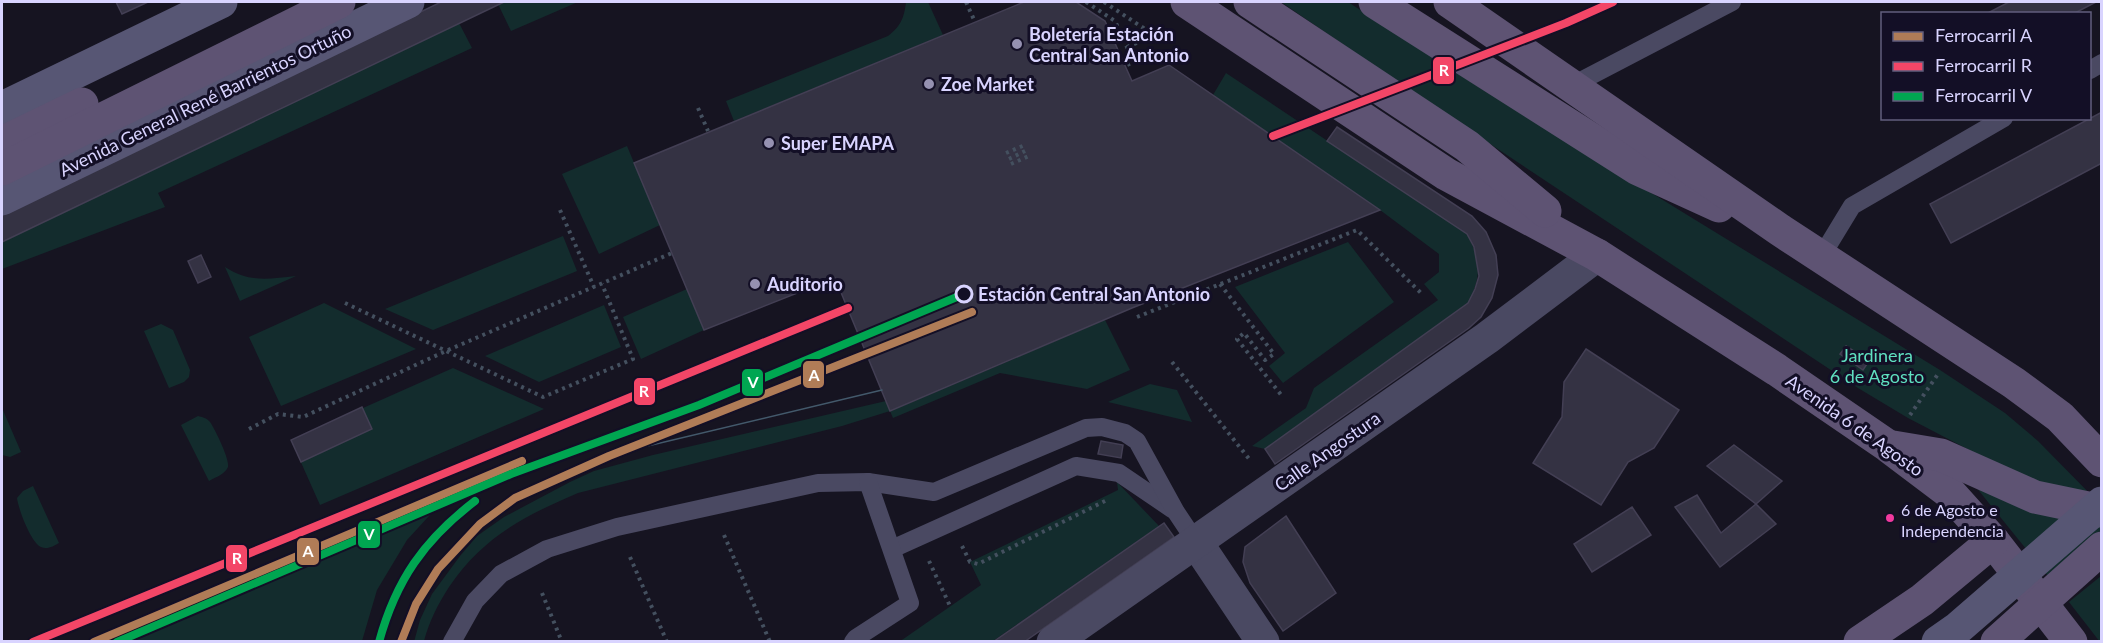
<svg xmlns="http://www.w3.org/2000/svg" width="2103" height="643" viewBox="0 0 2103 643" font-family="Lato,sans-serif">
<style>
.green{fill:#132c2d}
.building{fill:#343243;stroke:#433f54;stroke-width:1.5}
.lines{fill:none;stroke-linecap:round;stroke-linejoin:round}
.path{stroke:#44505f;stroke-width:4;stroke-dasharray:3 4.5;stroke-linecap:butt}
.service{stroke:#4a4962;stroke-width:18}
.minor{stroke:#4a4962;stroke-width:33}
.secondary{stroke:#575674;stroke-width:33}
.primary{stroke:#5e5373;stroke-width:33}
.tram{stroke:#43596b;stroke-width:1.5}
.secondary-bridge{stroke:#575674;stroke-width:33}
.rail-1-casing{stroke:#130f26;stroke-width:12}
.rail-2-casing{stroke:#130f26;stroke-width:12}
.rail-3-casing{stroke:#130f26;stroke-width:12}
.rail-1{stroke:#b07c57;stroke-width:8}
.rail-2{stroke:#f34667;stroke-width:8}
.rail-3{stroke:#00a651;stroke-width:8}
.poi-dot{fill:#9591b1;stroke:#130f26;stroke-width:2}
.stop-dot{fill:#130f26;stroke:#d9d4ff;stroke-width:3}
.bus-dot{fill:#f13a9d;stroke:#130f26;stroke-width:2}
.labels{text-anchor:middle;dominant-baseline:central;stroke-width:6;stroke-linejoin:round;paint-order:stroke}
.bus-label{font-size:16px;fill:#d9d4ff;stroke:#130f26;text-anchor:start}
.poi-label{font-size:18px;font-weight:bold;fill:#d9d4ff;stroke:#130f26;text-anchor:start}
.street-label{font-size:18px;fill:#d9d4ff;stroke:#130f26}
.stop-label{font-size:18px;font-weight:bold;fill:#d9d4ff;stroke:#130f26;text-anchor:start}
.park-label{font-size:18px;fill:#5fe0c0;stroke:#130f26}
.line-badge{stroke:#130f26;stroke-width:2}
.badge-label{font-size:16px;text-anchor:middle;font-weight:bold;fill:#fff}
</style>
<rect width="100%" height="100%" fill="#161421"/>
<g class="green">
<polygon points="504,2 578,2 511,31 498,4"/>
<path d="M906 2H928L943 35 734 121 726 101 888 36C901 26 904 18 906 2Z"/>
<polygon points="1281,2 1348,2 1477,86 1940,370 2005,413 2038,441 2098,502 2042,488 1908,418 1858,388 1442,112"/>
<polygon points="459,23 472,48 158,193 165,207 2,269 2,242"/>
<path d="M1226 73 1467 234C1481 260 1482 276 1468 303L1265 449 1252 446 1306 408 1314 388 1438 300 1424 284 1439 272V254L1380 210 1213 95Z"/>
<polygon points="627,146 660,225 599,254 562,174"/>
<polygon points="563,236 577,271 433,330 385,309"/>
<polygon points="1348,242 1394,302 1283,383 1269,366 1285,353 1235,287"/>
<path d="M225 267C250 283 268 279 296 276L240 301Z"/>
<polygon points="687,289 704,330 641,359 623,317"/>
<polygon points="324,303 416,349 281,406 249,337"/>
<polygon points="604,305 621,347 539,382 485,356"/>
<path d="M1105 320 1130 370 1087 389 1000 373 893 418 890 411 842 426 578 493C524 516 483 537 449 587 438 604 429 622 424 641L414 642 420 620 432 594 460 556 477 536 504 517 570 482 594 471 653 455 886 401 891 411Z"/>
<polygon points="161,324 173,330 190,370 189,377 184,382 169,388 144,331"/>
<polygon points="453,368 544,409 320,505 291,440"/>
<polygon points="1150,384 1177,390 1192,422 1108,402"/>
<polygon points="2,408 21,452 10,457 2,455"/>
<path d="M198 416C202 417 207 418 210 422 215 429 230 460 228 467 225 474 216 477 209 481L181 425Z"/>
<polygon points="1971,481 2101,521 2101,530 2048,576"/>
<polygon points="1117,482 1159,526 993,641 899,642 981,585 970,562 1118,490"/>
<path d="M33 486 59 543C54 546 47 550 41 547 31 543 18 508 17 498L23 491Z"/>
<polygon points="440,504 407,540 377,590 362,641 99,641"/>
<polygon points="2101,576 2102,641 2100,642 2069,602"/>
</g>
<g class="building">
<polygon points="116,2 148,2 122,14"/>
<polygon points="441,2 504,2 2,242 2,215"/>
<polygon points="1024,2 1076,2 1105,21 1132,81 1169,65 1380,210 1132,308 890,411 835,278 704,330 634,163"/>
<polygon points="2009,2 2096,2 2073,14 1986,14"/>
<polygon points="2102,112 2102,163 1951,243 1930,204"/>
<polygon points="1337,127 1472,216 1486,232 1496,255 1498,275 1492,298 1481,317 1469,328 1275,464 1265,449 1468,303 1475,289 1479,276 1474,247 1467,234 1327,141"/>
<polygon points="201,255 211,277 198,283 188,261"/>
<polygon points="1846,346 1869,361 1863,370 1840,354"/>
<polygon points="1586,349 1679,410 1654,448 1628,462 1601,505 1533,463 1562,417 1564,382"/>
<polygon points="362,407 372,429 301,462 291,440"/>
<polygon points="1101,441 1123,445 1121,458 1098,454"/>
<polygon points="1734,445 1782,481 1756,504 1707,466"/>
<polygon points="1697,495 1721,533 1756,504 1776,524 1720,567 1675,507"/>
<polygon points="1632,507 1651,535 1592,572 1574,544"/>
<polygon points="1286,516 1336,593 1283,631 1250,583 1243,562 1245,547"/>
<polygon points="1164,523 1174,537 1024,642 993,642"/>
</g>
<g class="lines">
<g class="path">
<polyline points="966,2 975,22"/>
<polyline points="1086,2 1115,21 1120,32 1111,35"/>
<polyline points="1104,2 1154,35"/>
<polyline points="1120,32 1134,62 1125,66"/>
<polyline points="1127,47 1163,32"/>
<polyline points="698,108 708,131"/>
<polyline points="1006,153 1025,145"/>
<polyline points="1009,159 1027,150"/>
<polyline points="1011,164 1029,156"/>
<polyline points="560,210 594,287"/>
<polyline points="1220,284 1274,354 1265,360 1244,333 1237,339 1282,396"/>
<polyline points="345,303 543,397 633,359 602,284"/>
<polyline points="1137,317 1357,230 1423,295"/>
<polyline points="1172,362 1250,460"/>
<polyline points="1910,415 1938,374"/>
<polyline points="249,429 278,414 303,417 446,351 672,253"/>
<polyline points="724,535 770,642"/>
<polyline points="962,546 970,562 978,564 1107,500"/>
<polyline points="630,557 667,642"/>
<polyline points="929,561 950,606"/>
<polyline points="542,593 562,642"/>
</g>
<g class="service">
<polyline points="2090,70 2102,63"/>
<polyline points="1571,86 1732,2"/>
<polyline points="1821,257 1852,206 2004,118"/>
<polyline points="892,549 1076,466 1119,473 1172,509"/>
<polyline points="452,642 475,601 501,574 547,549 617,527 818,483 868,482 934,492 1086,428 1102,427 1125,433 1137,441 1176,512 1196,542"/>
<polyline points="853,642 856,638 910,603 868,482"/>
</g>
<g class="minor">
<polyline points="1196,542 1263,642"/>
<polyline points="1053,642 1487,338 1597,255"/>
</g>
<g class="secondary">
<polyline points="2,108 221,2"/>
<polyline points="2,199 408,2"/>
</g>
<g class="primary">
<polyline points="1187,2 1446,174 1597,255 1777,370 1888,446 1949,492 1993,541 2071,642"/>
<polyline points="1250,2 1467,146 1545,211"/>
<polyline points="1375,2 1638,169 1719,206"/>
<polyline points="1450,2 1780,230 2014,383 2060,417 2102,461"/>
<polyline points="2,143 82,104"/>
<polyline points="2,169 339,2"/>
<polyline points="1893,447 1941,455 2035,497 2102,511"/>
<polyline points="1860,642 1922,600 1993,541"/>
<polyline points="1997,642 2102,548"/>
</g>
<polyline class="tram" points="614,454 882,390"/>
<polyline class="secondary-bridge" points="1938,642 1958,628 2102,503"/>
<g class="rail-1-casing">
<g id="rail-1">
<polyline points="94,642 522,461"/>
<polyline points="401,642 416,604 438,569 480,524 515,498 609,456 972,312"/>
</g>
</g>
<g class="rail-2-casing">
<g id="rail-2">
<polyline points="1273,136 1566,23 1613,2"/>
<polyline points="33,642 848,308"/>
</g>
</g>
<g class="rail-3-casing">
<g id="rail-3">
<polyline points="117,642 511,474 699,405 964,294"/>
<path d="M379 642C396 580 424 540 475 501"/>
</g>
</g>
<use href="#rail-1" class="rail-1"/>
<use href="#rail-2" class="rail-2"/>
<use href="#rail-3" class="rail-3"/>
</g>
<g class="poi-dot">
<circle cx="1017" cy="44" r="6"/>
<circle cx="929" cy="84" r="6"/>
<circle cx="769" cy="143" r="6"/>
<circle cx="755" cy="284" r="6"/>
</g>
<circle class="stop-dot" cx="964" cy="294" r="8"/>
<circle class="bus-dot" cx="1890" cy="518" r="5"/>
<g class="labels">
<g class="bus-label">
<text x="1901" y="509">6 de Agosto e<tspan x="1901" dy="21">Independencia</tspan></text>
</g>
<g class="poi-label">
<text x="1029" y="34">Boletería Estación<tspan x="1029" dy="21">Central San Antonio</tspan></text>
<text x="941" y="84">Zoe Market</text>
<text x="781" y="143">Super EMAPA</text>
<text x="767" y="284">Auditorio</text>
</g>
<g class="street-label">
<text transform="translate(205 100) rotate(-26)">Avenida General René Barrientos Ortuño</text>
<text transform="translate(1855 425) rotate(35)">Avenida 6 de Agosto</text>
<text transform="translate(1327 451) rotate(-35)">Calle Angostura</text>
</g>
<g class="stop-label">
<text x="978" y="294">Estación Central San Antonio</text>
</g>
<g class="park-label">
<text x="1877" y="355">Jardinera<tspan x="1877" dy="21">6 de Agosto</tspan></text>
</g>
</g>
<g class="line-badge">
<rect x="1432" y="56" width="23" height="29" rx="6" fill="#f34667"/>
<rect x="802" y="360" width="23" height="29" rx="6" fill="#b07c57"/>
<rect x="741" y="368" width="23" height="29" rx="6" fill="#00a651"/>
<rect x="633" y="377" width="23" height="29" rx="6" fill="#f34667"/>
<rect x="357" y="520" width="24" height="29" rx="6" fill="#00a651"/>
<rect x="296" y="537" width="24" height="29" rx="6" fill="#b07c57"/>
<rect x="225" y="544" width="23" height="29" rx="6" fill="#f34667"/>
</g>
<g class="badge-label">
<text x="1444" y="76">R</text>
<text x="814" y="381">A</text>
<text x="753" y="388">V</text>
<text x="644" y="397">R</text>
<text x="369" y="540">V</text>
<text x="308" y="557">A</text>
<text x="237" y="564">R</text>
</g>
<rect width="2103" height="643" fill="none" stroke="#d9d4ff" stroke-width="6"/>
<rect x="1881" y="12" width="210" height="108" fill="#130f26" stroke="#625e7d" stroke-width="1.5"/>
<rect x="1893" y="32" width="30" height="9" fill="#b07c57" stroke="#625e7d" stroke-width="1.5"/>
<text x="1935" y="42" font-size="18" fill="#d9d4ff">Ferrocarril A</text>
<rect x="1893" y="62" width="30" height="9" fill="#f34667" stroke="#625e7d" stroke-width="1.5"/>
<text x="1935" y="72" font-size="18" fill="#d9d4ff">Ferrocarril R</text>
<rect x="1893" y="92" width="30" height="9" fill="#00a651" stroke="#625e7d" stroke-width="1.5"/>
<text x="1935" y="102" font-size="18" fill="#d9d4ff">Ferrocarril V</text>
</svg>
